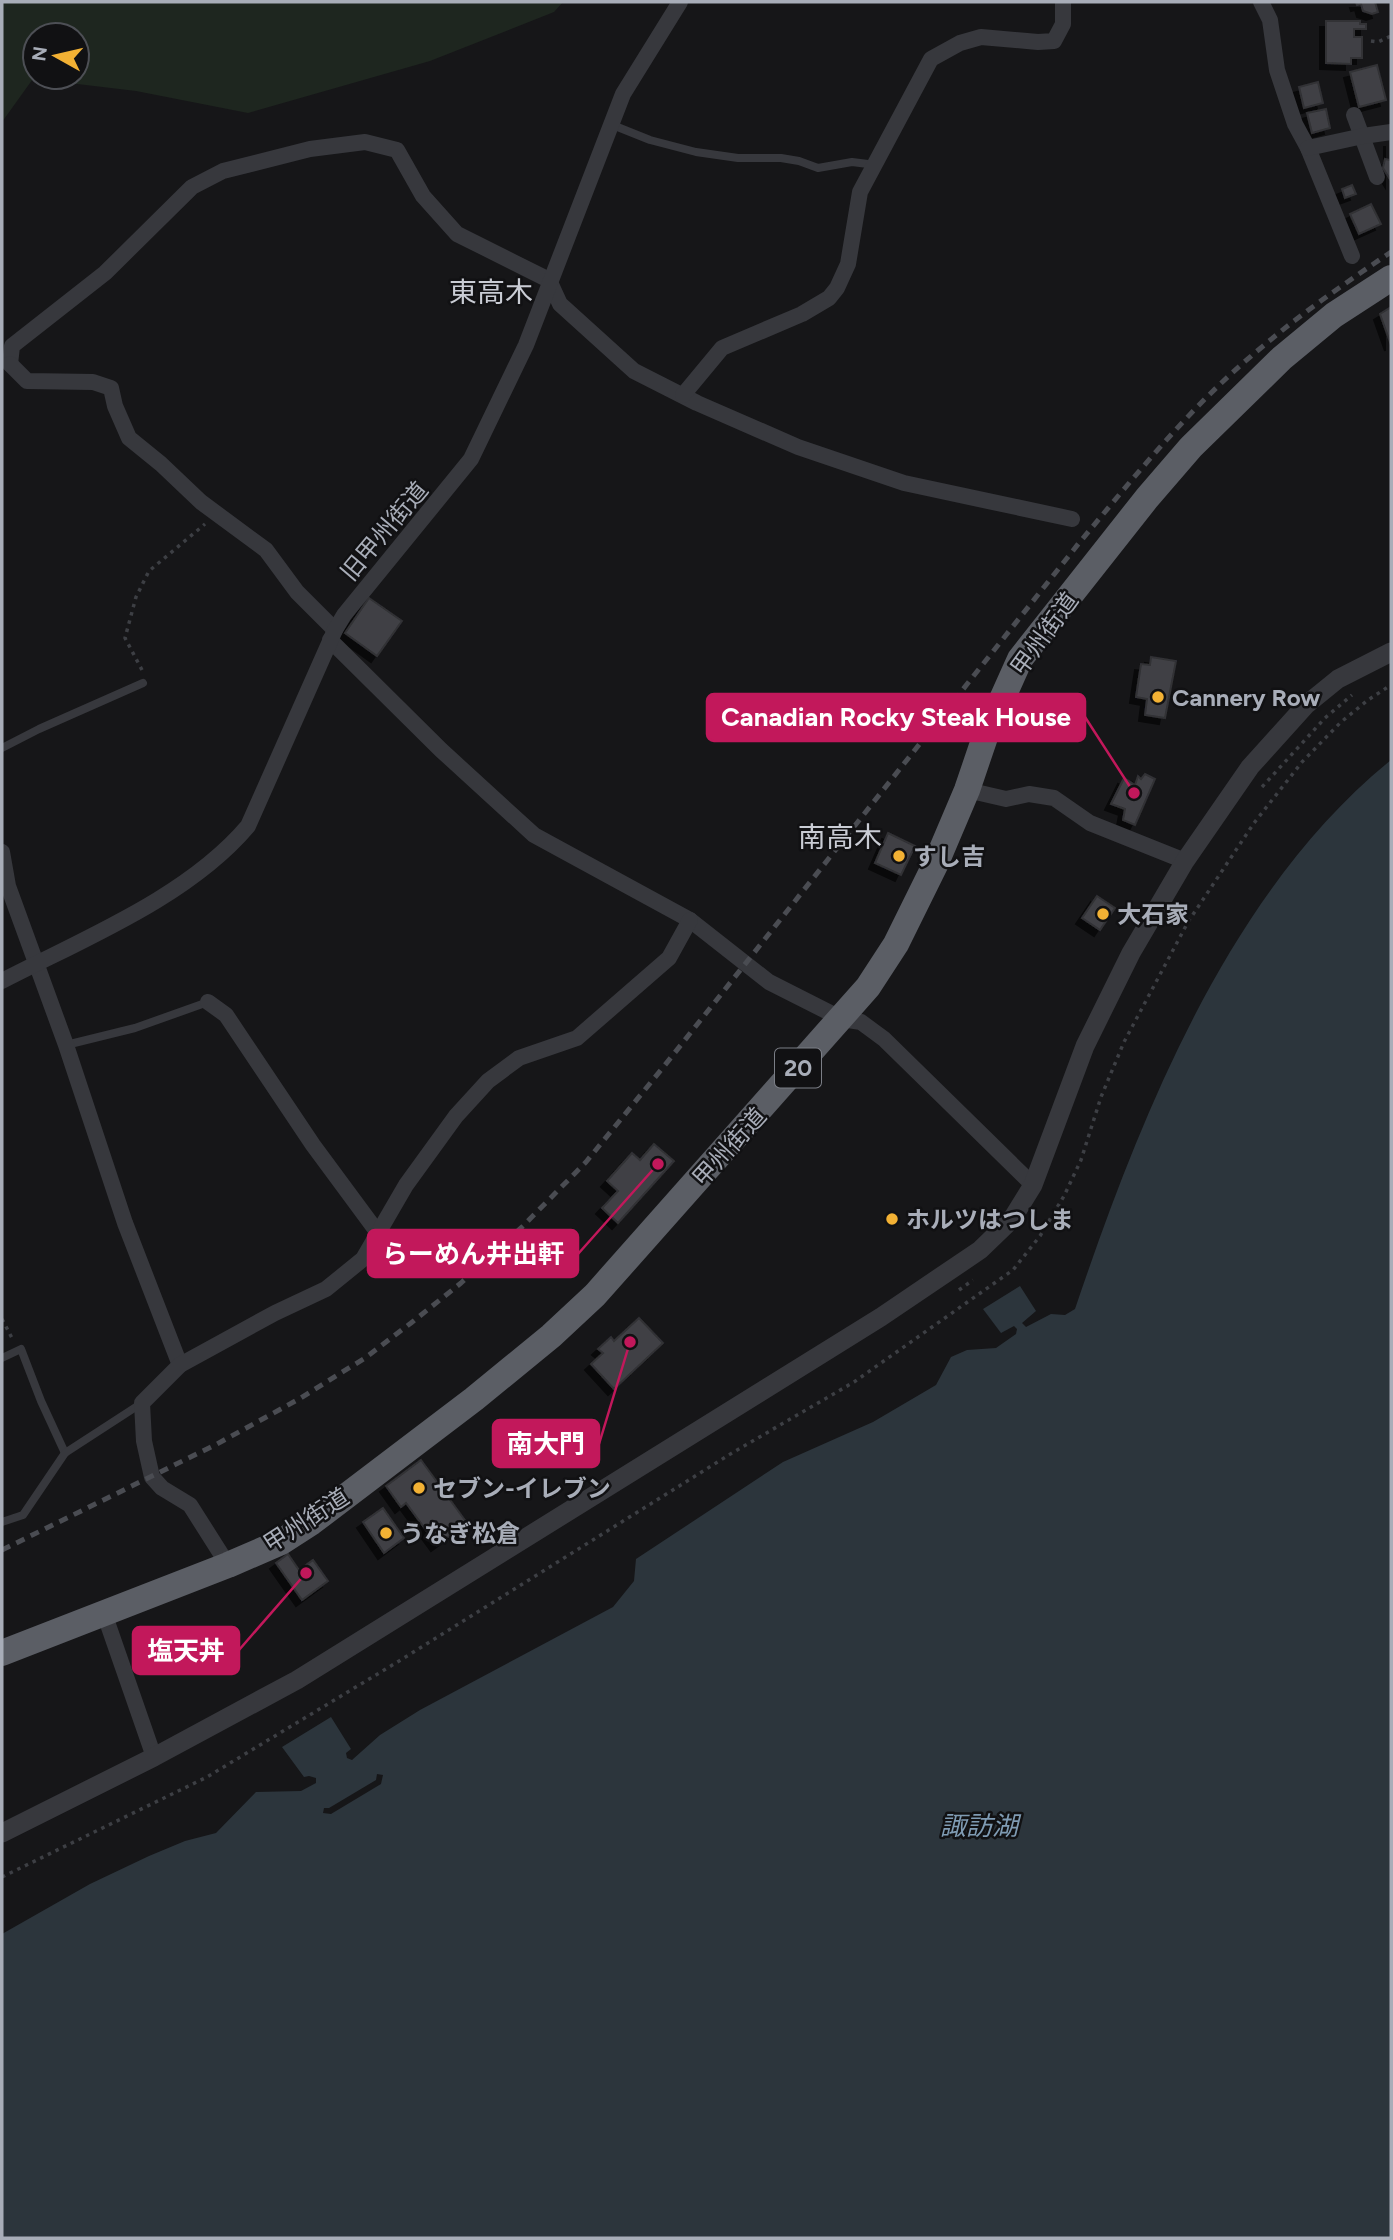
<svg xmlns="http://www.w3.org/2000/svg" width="1393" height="2240" viewBox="0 0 1393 2240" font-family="Figtree,'Noto Sans JP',sans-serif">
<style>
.green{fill:#1e261f}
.water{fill:#2c353c}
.pier{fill:#161618}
.building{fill:#404145;stroke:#303034;stroke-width:2;filter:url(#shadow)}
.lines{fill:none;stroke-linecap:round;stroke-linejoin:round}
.path{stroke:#3d3f44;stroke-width:3.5;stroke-dasharray:3.5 5;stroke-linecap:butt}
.service{stroke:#37383d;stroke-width:8}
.minor{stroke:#37383d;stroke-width:16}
.tertiary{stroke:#37383d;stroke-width:19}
.trunk{stroke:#5b5e65;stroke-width:26}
.rail{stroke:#4a4c52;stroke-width:5;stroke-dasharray:9 7;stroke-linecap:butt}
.poi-dot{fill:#f2b134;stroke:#111113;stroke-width:2.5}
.labels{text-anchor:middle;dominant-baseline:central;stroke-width:5;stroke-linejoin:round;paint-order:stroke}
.shield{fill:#111113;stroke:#7b7e86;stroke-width:2}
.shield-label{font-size:23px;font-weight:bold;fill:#a8adb8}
.street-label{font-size:24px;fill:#a8adb8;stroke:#111113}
.poi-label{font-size:24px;font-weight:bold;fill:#a8adb8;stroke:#111113;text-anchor:start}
.water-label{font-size:26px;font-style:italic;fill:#7f9bb3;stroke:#111113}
.quarter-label{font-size:28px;fill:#c9ccd4;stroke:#111113}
.leader{fill:none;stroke:#c2185b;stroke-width:2.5}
.callout-dot{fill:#c2185b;stroke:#111113;stroke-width:2.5}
.callout{fill:#c2185b;stroke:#c2185b;stroke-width:2.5}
.callout-label{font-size:26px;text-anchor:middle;font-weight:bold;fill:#fff}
</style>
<defs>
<filter id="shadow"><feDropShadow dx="-6" dy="6" stdDeviation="0" flood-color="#0009"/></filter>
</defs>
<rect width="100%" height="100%" fill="#161618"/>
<polygon class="green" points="2,2 563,2 554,12 430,61 248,113 136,91 69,83 55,77 77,77 77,35 35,35 35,76 2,122"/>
<path class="water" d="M1391 760V2238H2V1934L90 1884 149 1856 185 1841 216 1833 256 1792 301 1791 316 1783V1778L309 1776 304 1777 282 1747 331 1717 351 1749 346 1753 347 1758 352 1760 380 1735 420 1710 613 1607 634 1581 636 1559 783 1462 873 1422 936 1385 951 1357 967 1350 996 1348 1016 1334 1017 1329 1014 1326 1001 1333 983 1309 1020 1286 1036 1311 1022 1323 1026 1327 1051 1314 1065 1315 1075 1309C1140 1117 1229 891 1391 760Z"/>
<polygon class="pier" points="377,1774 383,1775 381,1784 331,1814 323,1813 324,1808 329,1808 376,1780"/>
<g class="building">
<polygon points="1356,2 1375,2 1378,12 1372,14 1363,11 1361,4 1357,5"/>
<polygon points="1326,21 1360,21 1360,24 1366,24 1366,29 1354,29 1354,37 1362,37 1362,58 1351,58 1351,64 1326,63"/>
<polygon points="1377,65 1386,100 1359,107 1350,72"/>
<polygon points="1318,82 1323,103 1304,108 1299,87"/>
<polygon points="1326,109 1330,128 1312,133 1307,113"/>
<polygon points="1390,141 1391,141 1391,181 1383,168 1385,159 1390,160"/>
<polygon points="1352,185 1356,194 1345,198 1342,189"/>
<polygon points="1371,204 1381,224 1359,234 1350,214"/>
<polygon points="1391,307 1391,345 1380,314"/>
<polygon points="369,598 402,621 377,656 345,633"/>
<polygon points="1151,657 1176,661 1165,718 1145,715 1147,699 1136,697 1141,664 1150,665"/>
<polygon points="1145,774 1155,779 1135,825 1123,820 1125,809 1111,804 1124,778 1135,785 1138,776 1141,779"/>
<polygon points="888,833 915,846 901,875 875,863"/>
<polygon points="1097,896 1115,908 1100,930 1082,918"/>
<polygon points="654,1144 674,1161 618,1223 602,1208 618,1191 607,1181 632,1153 640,1160"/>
<polygon points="639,1318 663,1343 614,1389 591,1364 603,1353 598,1349 611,1337 614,1341"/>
<polygon points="421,1460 467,1523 437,1545 406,1503 401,1507 386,1486"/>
<polygon points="383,1508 404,1538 384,1553 363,1522"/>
<polygon points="288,1554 299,1570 313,1560 328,1581 302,1600 276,1563"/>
</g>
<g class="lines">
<g class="path">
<polyline points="1371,41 1378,42 1391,36"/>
<polyline points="142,670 125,638 136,597 149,571 205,524"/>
<polyline points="1262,787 1325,718 1352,695"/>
<polyline points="959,1290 973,1280"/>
<polyline points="2,1319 13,1340"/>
<polyline points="2,1877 207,1777 404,1658 732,1453 854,1382 1013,1270 1040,1236 1064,1196 1081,1160 1101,1097 1124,1042 1188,922 1254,823 1302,762 1341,722 1368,700 1391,685"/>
</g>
<g class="service">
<polyline points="610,124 650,140 696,152 738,158 781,158 799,161 818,168 852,162 876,165"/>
<polyline points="2,748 39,729 143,683"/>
<polyline points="66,1045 135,1028 208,1002"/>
<polyline points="2,1358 21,1349 41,1401 65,1453"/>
<polyline points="2,1522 23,1515 65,1453 142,1403"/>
</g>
<g class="minor">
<polyline points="1261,2 1270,20 1277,70 1295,124 1308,148 1352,256"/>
<polyline points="1354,115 1377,177"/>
<polyline points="1308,148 1363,136 1391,132"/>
<polyline points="10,364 12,346 105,273 192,187 223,171 310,149 365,142 397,150 423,196 457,234 549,280 560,304 634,371 697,403 798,447 904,483 1072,519"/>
<polyline points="10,364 27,381 93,382 111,388 115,406 129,438 161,464 201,502 266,550 297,592 335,630"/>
<polyline points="683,395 722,348 802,314 829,298 837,288 848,264 860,192 931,59 960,43 981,37 1038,42 1054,41 1063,24 1063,2"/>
<polyline points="330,640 441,750 534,835 690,920 769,982 842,1019 861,1022 884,1039 1033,1185"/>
<polyline points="967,790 1006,799 1029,794 1054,798 1090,823 1185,861"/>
<polyline points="2,852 8,886 66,1045 125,1223 180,1365"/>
<path d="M2 981C83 939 188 897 248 826L335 630 344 615 471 459 526 345 623 94 680 2"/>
<polyline points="208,1002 226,1015 313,1145 378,1233"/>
<polyline points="228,1565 190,1505 162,1488 152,1477 144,1441 142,1403 180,1365 275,1313 326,1289 363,1259 406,1185 456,1116 488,1081 519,1058 577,1038 669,958 690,920"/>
<polyline points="104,1613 154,1757"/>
</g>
<polyline class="tertiary" points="2,1833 154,1757 297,1680 881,1317 980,1250 1012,1219 1033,1185 1085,1046 1131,953 1185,861 1250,767 1306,705 1338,679 1391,652"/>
<polyline class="trunk" points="2,1653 228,1565 281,1542 312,1522 474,1399 551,1336 595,1295 868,987 896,944 936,863 967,790 985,737 1020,659 1147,498 1191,447 1282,358 1334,315 1391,278"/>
<path class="rail" d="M2 1550 217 1444 299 1399 365 1358 411 1323 461 1283 523 1226 586 1162 665 1065 1079 543C1136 475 1193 403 1262 347 1303 312 1347 282 1391 252"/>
</g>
<g class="poi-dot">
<circle cx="1158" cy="697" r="7"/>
<circle cx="899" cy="856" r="7"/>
<circle cx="1103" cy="914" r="7"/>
<circle cx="892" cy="1219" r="7"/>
<circle cx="419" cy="1488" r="7"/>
<circle cx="386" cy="1533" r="7"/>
</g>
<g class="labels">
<rect class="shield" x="775" y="1048.5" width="46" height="39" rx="5"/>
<g class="shield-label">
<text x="798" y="1068">20</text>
</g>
<g class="street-label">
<text transform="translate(384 531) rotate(-50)">旧甲州街道</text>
<text transform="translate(1044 634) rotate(-54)">甲州街道</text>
<text transform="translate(729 1147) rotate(-48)">甲州街道</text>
<text transform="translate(306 1520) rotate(-33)">甲州街道</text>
</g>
<g class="poi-label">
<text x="1172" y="697">Cannery Row</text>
<text x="913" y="856">すし吉</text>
<text x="1117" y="914">大石家</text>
<text x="906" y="1219">ホルツはつしま</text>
<text x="433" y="1488">セブン-イレブン</text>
<text x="400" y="1533">うなぎ松倉</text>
</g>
<g class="water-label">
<text x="979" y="1826">諏訪湖</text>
</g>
<g class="quarter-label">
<text x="491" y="292">東高木</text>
<text x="840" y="837">南高木</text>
</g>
</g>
<path class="leader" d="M1134 793L1085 717M658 1164L578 1254M630 1342L599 1444M306 1573L239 1650"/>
<g class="callout-dot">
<circle cx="1134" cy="793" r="7"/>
<circle cx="658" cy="1164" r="7"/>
<circle cx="630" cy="1342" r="7"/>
<circle cx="306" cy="1573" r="7"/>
</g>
<g class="callout">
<rect x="707" y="694" width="378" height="47" rx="7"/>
<rect x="368" y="1230" width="210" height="47" rx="7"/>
<rect x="493" y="1420" width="106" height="47" rx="7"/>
<rect x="133" y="1627" width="106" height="47" rx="7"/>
</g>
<g class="callout-label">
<text x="896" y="726">Canadian Rocky Steak House</text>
<text x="473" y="1263">らーめん井出軒</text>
<text x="546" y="1453">南大門</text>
<text x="186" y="1660">塩天丼</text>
</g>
<rect width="1393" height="2240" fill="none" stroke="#a8adb8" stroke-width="7"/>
<g transform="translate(56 56) rotate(278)"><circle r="33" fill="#111113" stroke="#4d4f55" stroke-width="2"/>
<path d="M0-5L12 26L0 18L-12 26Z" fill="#f2b134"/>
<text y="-10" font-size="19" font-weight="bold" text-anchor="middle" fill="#a8adb8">N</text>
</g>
</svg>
